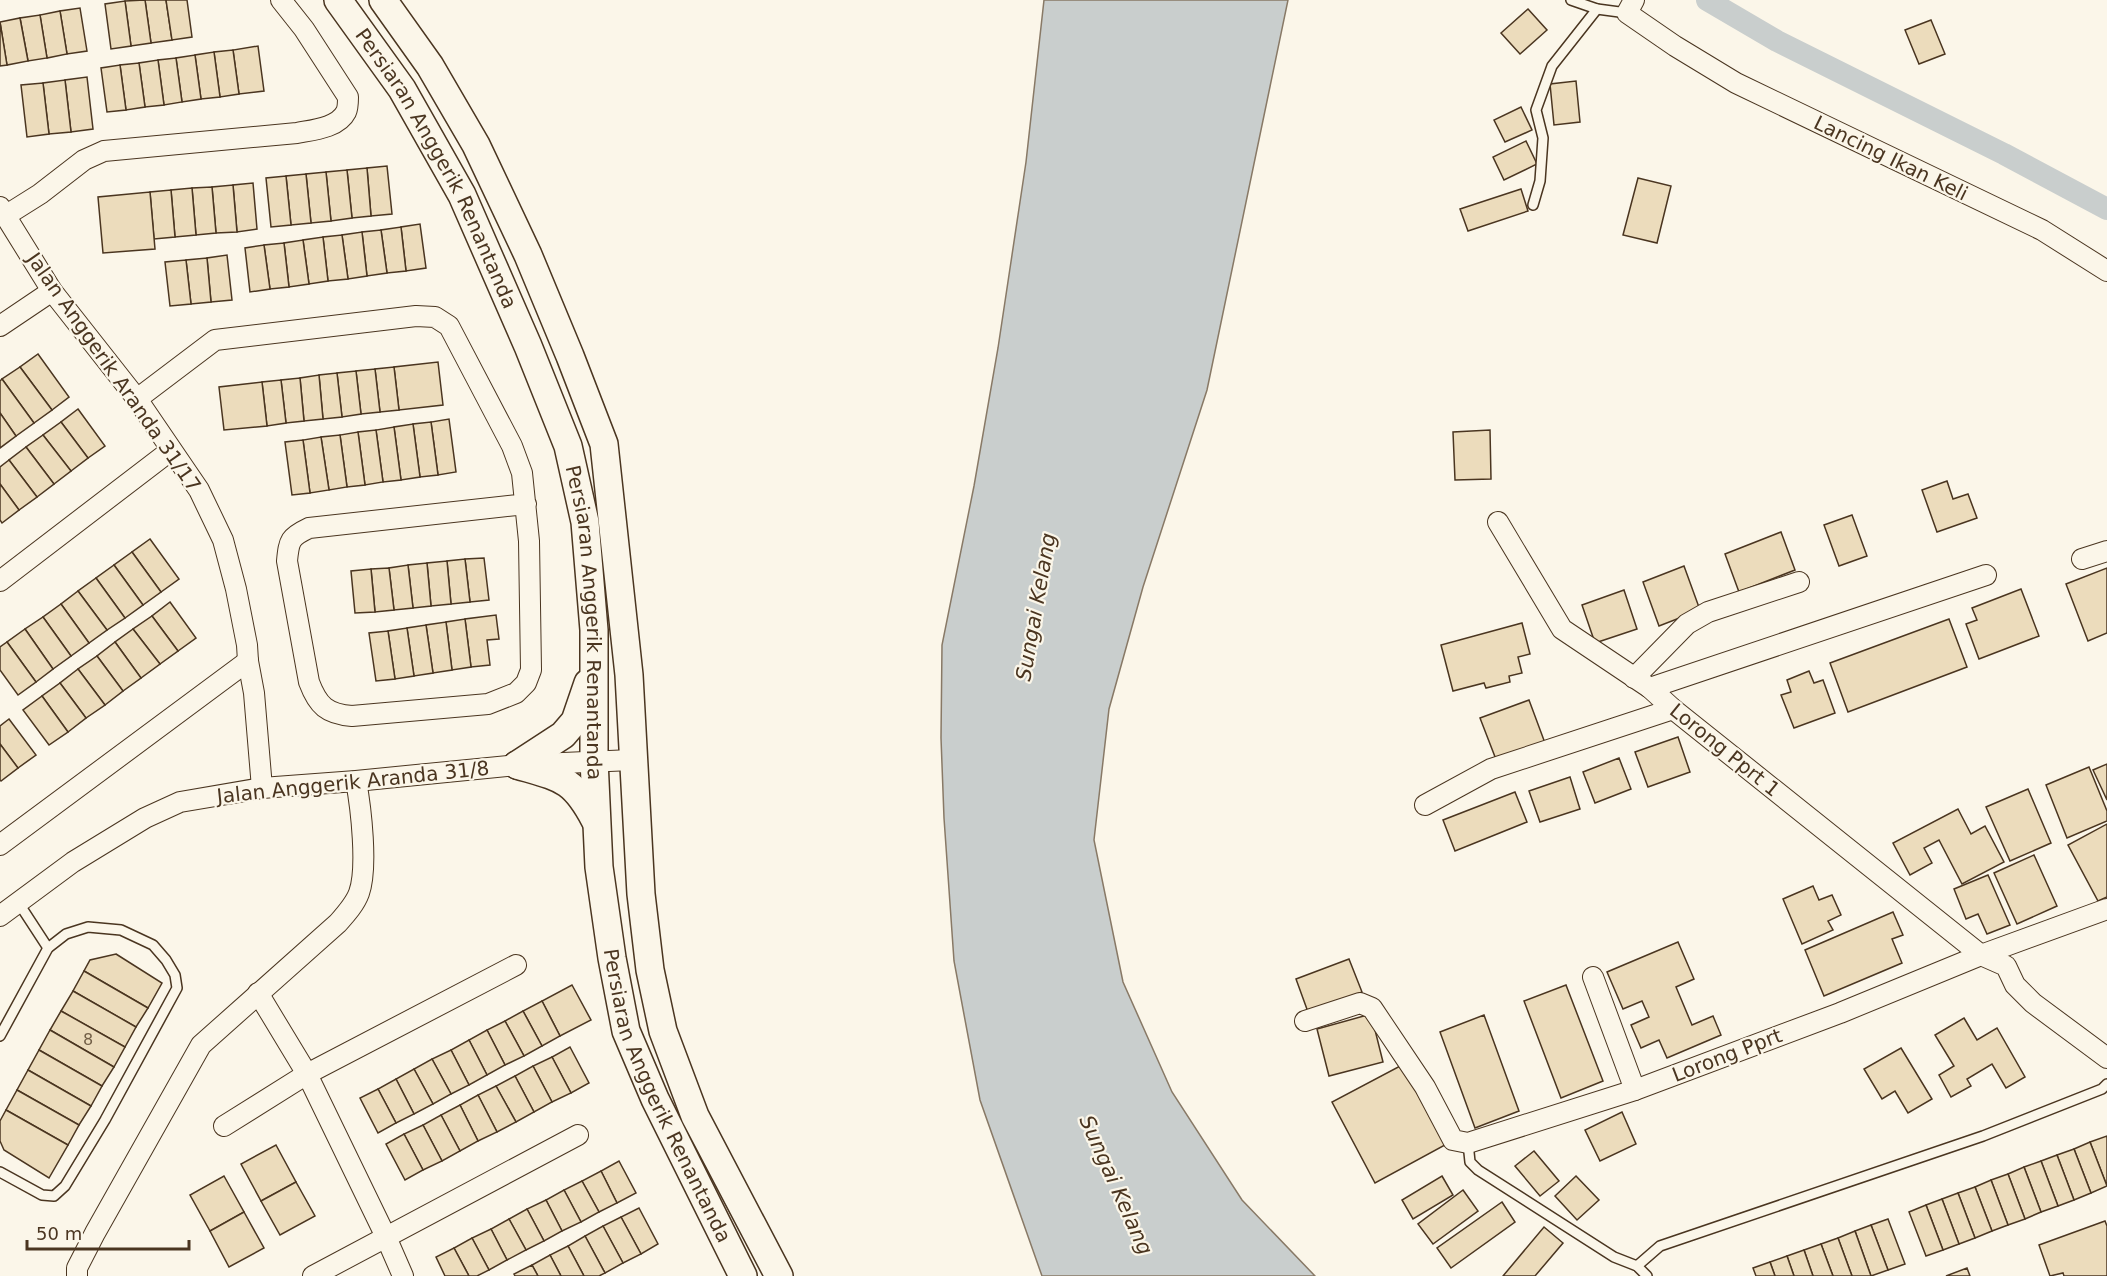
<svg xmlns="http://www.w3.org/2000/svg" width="2107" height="1276" viewBox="0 0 2107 1276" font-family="'DejaVu Sans',sans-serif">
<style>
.water{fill:#c9cecd;stroke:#887966;stroke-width:1.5}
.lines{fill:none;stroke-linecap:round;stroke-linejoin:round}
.canal{stroke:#c9cecd;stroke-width:22}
.building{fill:#ecdcbc;stroke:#4a3520;stroke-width:1.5}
.service-casing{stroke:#4a3520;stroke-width:12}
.minor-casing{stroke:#4a3520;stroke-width:22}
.secondary-casing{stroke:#4a3520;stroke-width:30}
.service{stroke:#fbf6e9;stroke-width:9}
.minor{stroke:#fbf6e9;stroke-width:20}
.secondary{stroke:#fbf6e9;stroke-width:27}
.labels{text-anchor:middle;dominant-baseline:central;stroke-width:4.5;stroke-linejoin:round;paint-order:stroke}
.number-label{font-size:16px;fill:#725f47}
.street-label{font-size:20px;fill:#4a3520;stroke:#fbf6e9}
.water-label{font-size:21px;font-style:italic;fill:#4a3520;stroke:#fbf6e9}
</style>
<rect width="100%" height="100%" fill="#fbf6e9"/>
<polygon class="water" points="1044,0 1288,0 1207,390 1143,587 1109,709 1094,840 1123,982 1172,1092 1242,1200 1315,1276 1042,1276 980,1100 954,961 944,818 941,738 942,645 974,486 998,348 1026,162"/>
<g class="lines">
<polyline class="canal" points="1707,0 1777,41 2004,154 2107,209"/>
</g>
<g class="building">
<polygon points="145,0 166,0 172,40 151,43"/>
<polygon points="145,0 151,43 131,46 125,1"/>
<polygon points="166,0 187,0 192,37 172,40"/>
<polygon points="125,1 131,46 111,49 105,4"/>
<polygon points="80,8 87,51 67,54 60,11"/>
<polygon points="1528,9 1547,30 1520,54 1501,33"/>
<polygon points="60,11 67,54 47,58 40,15"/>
<polygon points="40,15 47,58 28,61 20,18"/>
<polygon points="20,18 28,61 7,65 0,22"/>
<polygon points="1931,20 1945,54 1919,64 1905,30"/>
<polygon points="0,22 7,65 0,66"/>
<polygon points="258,46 264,91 239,94 233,50"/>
<polygon points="233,50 239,94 220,97 214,52"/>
<polygon points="214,52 220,97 201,99 195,55"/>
<polygon points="195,55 201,99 182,102 176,58"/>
<polygon points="176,58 182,102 164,105 158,60"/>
<polygon points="158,60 164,105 145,107 139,63"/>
<polygon points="139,63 145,107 126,110 120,65"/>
<polygon points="120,65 126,110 107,112 101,68"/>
<polygon points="87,77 93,129 71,132 65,80"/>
<polygon points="65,80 71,132 49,134 43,83"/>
<polygon points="1576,81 1580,122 1554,125 1550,84"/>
<polygon points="43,83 49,134 27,137 21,85"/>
<polygon points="1521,107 1532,130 1505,142 1494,120"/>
<polygon points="1526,141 1537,164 1504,180 1493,157"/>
<polygon points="387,166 392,214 371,216 367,168"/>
<polygon points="367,168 371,216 352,218 347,170"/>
<polygon points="347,170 352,218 331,221 326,172"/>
<polygon points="326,172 331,221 311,223 306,174"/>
<polygon points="306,174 311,223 291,225 286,176"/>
<polygon points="286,176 291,225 271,227 266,178"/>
<polygon points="1638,178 1671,186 1657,243 1623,235"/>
<polygon points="253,183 257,229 237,232 233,185"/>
<polygon points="233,185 237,232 216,233 212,187"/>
<polygon points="212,187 216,233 196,235 192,188"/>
<polygon points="192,188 196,235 175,237 171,190"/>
<polygon points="1521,189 1528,211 1468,231 1460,209"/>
<polygon points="171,190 175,237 154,239 150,192"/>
<polygon points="150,192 155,249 103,253 98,197"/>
<polygon points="420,224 426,268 406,271 401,227"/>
<polygon points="401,227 406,271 387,273 381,230"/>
<polygon points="381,230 387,273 367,276 362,232"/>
<polygon points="362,232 367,276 348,279 342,235"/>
<polygon points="342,235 348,279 328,281 323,237"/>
<polygon points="323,237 328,281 309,284 303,240"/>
<polygon points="303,240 309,284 289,287 284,243"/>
<polygon points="284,243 289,287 270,289 264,245"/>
<polygon points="264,245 270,289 250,292 245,248"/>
<polygon points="227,255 232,300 211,302 207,258"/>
<polygon points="207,258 211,302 191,304 186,260"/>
<polygon points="186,260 191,304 170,306 165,262"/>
<polygon points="38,354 69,397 52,410 20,367"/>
<polygon points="438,362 443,405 399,410 394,367"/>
<polygon points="20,367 52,410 34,423 2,379"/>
<polygon points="394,367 399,410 380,412 375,369"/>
<polygon points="375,369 380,412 361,414 356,371"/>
<polygon points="356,371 361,414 342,417 337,373"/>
<polygon points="337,373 342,417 323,419 319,375"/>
<polygon points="319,375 323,419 304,421 300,378"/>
<polygon points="300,378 304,421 286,423 281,380"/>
<polygon points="2,379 34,423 16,436 0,413 0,381"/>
<polygon points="281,380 286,423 267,426 262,382"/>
<polygon points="262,382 267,426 224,430 219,387"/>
<polygon points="78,409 105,446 88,458 61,422"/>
<polygon points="0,413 16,436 0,448"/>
<polygon points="449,419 456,472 438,475 431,422"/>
<polygon points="61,422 88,458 71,471 43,435"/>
<polygon points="431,422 438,475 420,477 413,424"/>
<polygon points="413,424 420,477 401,480 394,427"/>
<polygon points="394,427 401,480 383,482 376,430"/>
<polygon points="376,430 383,482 365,485 358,432"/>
<polygon points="1490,430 1491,479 1455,480 1453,432"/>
<polygon points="358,432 365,485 347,487 340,435"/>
<polygon points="43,435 71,471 54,484 26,447"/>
<polygon points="340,435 347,487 329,490 321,437"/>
<polygon points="321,437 329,490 310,493 303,440"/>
<polygon points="303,440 310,493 292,495 285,442"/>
<polygon points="26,447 54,484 37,497 9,460"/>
<polygon points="9,460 37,497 19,510 0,484 0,467"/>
<polygon points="1947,481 1953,499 1968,494 1977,518 1937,532 1922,490"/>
<polygon points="0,484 19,510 2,523 0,520"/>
<polygon points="1852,515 1867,556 1839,566 1824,525"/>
<polygon points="1781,532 1795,570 1739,592 1725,554"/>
<polygon points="150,539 179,579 161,592 132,552"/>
<polygon points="132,552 161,592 143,605 114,565"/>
<polygon points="484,558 489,600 470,602 465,559"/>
<polygon points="465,559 470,602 451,604 447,561"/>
<polygon points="447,561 451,604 431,606 427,563"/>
<polygon points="427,563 431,606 413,608 408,565"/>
<polygon points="114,565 143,605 125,618 96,578"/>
<polygon points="408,565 413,608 394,610 389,568"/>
<polygon points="1684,566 1700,610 1659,626 1643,582"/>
<polygon points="389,568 394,610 375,612 371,569"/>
<polygon points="2107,568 2107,633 2088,641 2066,584"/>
<polygon points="371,569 375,612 355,613 351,571"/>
<polygon points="96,578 125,618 107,630 78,591"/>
<polygon points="2021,589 2039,636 1979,659 1966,624 1977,620 1972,608"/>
<polygon points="1624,590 1637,629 1595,643 1582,605"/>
<polygon points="78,591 107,630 89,643 61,604"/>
<polygon points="170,602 196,638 178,651 152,616"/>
<polygon points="61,604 89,643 71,656 43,617"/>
<polygon points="496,615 499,639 487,640 490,665 471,667 465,619"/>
<polygon points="152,616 178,651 160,664 133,629"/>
<polygon points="43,617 71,656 53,669 25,629"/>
<polygon points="465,619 471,667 452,670 446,622"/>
<polygon points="1949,619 1967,667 1848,712 1830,663"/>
<polygon points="446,622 452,670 433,673 426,625"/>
<polygon points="1522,623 1530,654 1518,657 1522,673 1509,676 1510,682 1486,688 1484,683 1453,691 1441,645"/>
<polygon points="426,625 433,673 414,676 407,628"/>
<polygon points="407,628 414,676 395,679 388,631"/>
<polygon points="25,629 53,669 36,682 7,642"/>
<polygon points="133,629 160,664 141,678 115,642"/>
<polygon points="388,631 395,679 376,681 369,633"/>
<polygon points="7,642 36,682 18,695 0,670 0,647"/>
<polygon points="115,642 141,678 123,691 97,656"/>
<polygon points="97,656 123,691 105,705 78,669"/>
<polygon points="78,669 105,705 86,718 60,683"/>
<polygon points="1809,671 1814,683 1823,680 1835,713 1794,728 1781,695 1791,692 1787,680"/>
<polygon points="60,683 86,718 68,732 42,696"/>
<polygon points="42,696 68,732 49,745 23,710"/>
<polygon points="1529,700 1545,743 1497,762 1480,718"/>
<polygon points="9,719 36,755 18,768 0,744 0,726"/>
<polygon points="1678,737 1690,772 1648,787 1635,752"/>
<polygon points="0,744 18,768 1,781 0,780"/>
<polygon points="1619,758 1631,789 1595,803 1583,772"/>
<polygon points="2107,764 2107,800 2093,770"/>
<polygon points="2089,767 2107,811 2107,821 2067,838 2046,785"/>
<polygon points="1570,777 1580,809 1540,822 1529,791"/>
<polygon points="2028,789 2051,843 2010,861 1986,807"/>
<polygon points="1515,792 1527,822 1455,851 1443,820"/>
<polygon points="1958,809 1971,834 1985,826 2004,862 1962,884 1939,840 1924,848 1932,863 1910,875 1893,843"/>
<polygon points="2107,824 2107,897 2098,901 2068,845"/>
<polygon points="2034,855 2057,906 2017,924 1994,873"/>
<polygon points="1988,875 2010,925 1987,934 1978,914 1966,919 1954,889"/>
<polygon points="1813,886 1819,900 1832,895 1841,915 1828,921 1833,930 1802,944 1783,899"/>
<polygon points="1893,912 1903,935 1892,939 1902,963 1824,996 1805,950"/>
<polygon points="1678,942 1694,979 1676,987 1692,1025 1713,1016 1721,1035 1667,1058 1659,1040 1641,1048 1631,1025 1649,1017 1642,1001 1623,1009 1607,972"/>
<polygon points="116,954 162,983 148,1008 84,971 90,960"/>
<polygon points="1349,959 1362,992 1308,1012 1296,979"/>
<polygon points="84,971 148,1008 136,1027 73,991"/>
<polygon points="572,985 591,1020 560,1036 542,1001"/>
<polygon points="1566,985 1603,1081 1561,1098 1524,1001"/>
<polygon points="73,991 136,1027 125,1047 61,1011"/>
<polygon points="542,1001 560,1036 542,1046 523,1011"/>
<polygon points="61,1011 125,1047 114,1067 50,1030"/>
<polygon points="523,1011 542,1046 524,1056 505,1021"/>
<polygon points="1371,1014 1383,1062 1329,1076 1317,1029"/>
<polygon points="1484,1015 1519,1111 1475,1128 1440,1032"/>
<polygon points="1964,1018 1977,1040 1997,1028 2025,1077 2006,1088 1992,1064 1967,1079 1971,1086 1951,1097 1939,1075 1954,1066 1935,1035"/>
<polygon points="505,1021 524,1056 505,1065 487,1030"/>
<polygon points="50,1030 114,1067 102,1086 39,1050"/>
<polygon points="487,1030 505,1065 487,1075 469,1040"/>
<polygon points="469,1040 487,1075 469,1085 451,1050"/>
<polygon points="570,1047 589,1083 571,1093 552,1057"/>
<polygon points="1901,1048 1932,1099 1908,1113 1895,1091 1882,1099 1864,1069"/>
<polygon points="39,1050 102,1086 91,1106 28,1070"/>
<polygon points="451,1050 469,1085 451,1094 432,1059"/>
<polygon points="552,1057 571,1093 552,1102 533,1066"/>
<polygon points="432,1059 451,1094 433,1104 414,1069"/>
<polygon points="1402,1065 1445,1145 1375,1183 1332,1102"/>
<polygon points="533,1066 552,1102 534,1112 515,1076"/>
<polygon points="414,1069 433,1104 414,1114 396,1079"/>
<polygon points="28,1070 91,1106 79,1125 17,1090"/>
<polygon points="515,1076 534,1112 516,1122 496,1086"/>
<polygon points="396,1079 414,1114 396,1123 378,1089"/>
<polygon points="496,1086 516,1122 497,1132 478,1095"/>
<polygon points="378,1089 396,1123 378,1133 360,1098"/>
<polygon points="17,1090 79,1125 68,1145 6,1110"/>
<polygon points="478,1095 497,1132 478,1141 460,1105"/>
<polygon points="460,1105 478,1141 460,1151 441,1115"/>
<polygon points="6,1110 68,1145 49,1178 4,1150 0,1141 0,1121"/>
<polygon points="1622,1112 1636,1144 1600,1161 1585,1130"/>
<polygon points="441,1115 460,1151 442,1161 423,1125"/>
<polygon points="423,1125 442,1161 423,1170 404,1134"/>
<polygon points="404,1134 423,1170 405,1180 386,1144"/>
<polygon points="2107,1136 2107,1186 2090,1142"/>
<polygon points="2090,1142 2107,1186 2091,1193 2074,1149"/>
<polygon points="276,1145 296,1182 261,1201 241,1164"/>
<polygon points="2074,1149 2091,1193 2074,1200 2057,1155"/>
<polygon points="1534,1151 1559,1181 1540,1196 1515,1166"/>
<polygon points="2057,1155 2074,1200 2058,1206 2041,1161"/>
<polygon points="619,1161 636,1193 617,1203 601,1171"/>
<polygon points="2041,1161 2058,1206 2041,1212 2024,1167"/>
<polygon points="2024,1167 2041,1212 2025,1219 2008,1174"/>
<polygon points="601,1171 617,1203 599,1212 582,1181"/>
<polygon points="2008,1174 2025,1219 2008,1225 1991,1180"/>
<polygon points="224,1176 244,1212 210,1231 190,1195"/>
<polygon points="1442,1176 1453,1195 1413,1219 1402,1200"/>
<polygon points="1576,1176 1599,1200 1577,1220 1555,1196"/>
<polygon points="1991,1180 2008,1225 1992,1231 1975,1187"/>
<polygon points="582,1181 599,1212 581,1222 564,1190"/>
<polygon points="296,1182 315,1216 280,1235 261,1201"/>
<polygon points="1975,1187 1992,1231 1975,1238 1958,1193"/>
<polygon points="564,1190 581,1222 562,1231 546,1200"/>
<polygon points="1463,1190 1478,1211 1433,1244 1418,1224"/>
<polygon points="1958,1193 1975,1238 1959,1244 1942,1199"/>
<polygon points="1942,1199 1959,1244 1943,1250 1926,1205"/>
<polygon points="546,1200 562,1231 544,1241 527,1209"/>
<polygon points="1502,1202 1515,1222 1451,1268 1437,1248"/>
<polygon points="1926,1205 1943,1250 1926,1256 1909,1212"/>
<polygon points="639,1208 658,1244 641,1254 621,1217"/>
<polygon points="527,1209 544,1241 526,1250 509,1219"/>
<polygon points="244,1212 264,1248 229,1267 210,1231"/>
<polygon points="621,1217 641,1254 623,1263 603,1226"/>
<polygon points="509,1219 526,1250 507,1260 491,1229"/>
<polygon points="1888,1219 1905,1264 1888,1270 1871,1225"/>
<polygon points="2105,1221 2107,1226 2107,1276 2064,1276 2063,1273 2050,1276 2039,1245"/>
<polygon points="1871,1225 1888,1270 1871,1276 1855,1231"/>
<polygon points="603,1226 623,1263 605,1273 585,1236"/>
<polygon points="1544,1227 1563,1243 1535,1276 1503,1276"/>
<polygon points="491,1229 507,1260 489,1270 472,1238"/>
<polygon points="1855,1231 1871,1276 1852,1276 1838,1238"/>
<polygon points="585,1236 605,1273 599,1276 584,1276 568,1246"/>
<polygon points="472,1238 489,1270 477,1276 469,1276 454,1248"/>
<polygon points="1838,1238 1852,1276 1833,1276 1821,1244"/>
<polygon points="1821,1244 1833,1276 1813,1276 1804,1250"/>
<polygon points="568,1246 584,1276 561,1276 550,1255"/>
<polygon points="454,1248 469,1276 445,1276 436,1257"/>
<polygon points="1804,1250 1813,1276 1794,1276 1787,1256"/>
<polygon points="550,1255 561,1276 538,1276 532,1265"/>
<polygon points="1787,1256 1794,1276 1775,1276 1770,1262"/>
<polygon points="1770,1262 1775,1276 1756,1276 1753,1268"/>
<polygon points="532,1265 538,1276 515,1276 514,1274"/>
<polygon points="1967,1268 1970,1276 1946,1276"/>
</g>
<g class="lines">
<g class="service-casing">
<g id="service">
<polyline points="1571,0 1597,9 1627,13"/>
<polyline points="1533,205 1540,181 1543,138 1536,110 1552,66 1597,9"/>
<polyline points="18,902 48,948"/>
<polyline points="0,1036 48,948 66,934 88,927 121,930 153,945 166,960 175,975 177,988 105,1120 65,1186 54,1196 42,1195 0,1172"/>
<polyline points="1468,1143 1470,1162 1478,1170 1614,1257 1637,1266 1647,1276"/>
<polyline points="1637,1266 1660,1246 1983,1136 2102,1089 2107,1084"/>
</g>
</g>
<g class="minor-casing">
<g id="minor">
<polyline points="1634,0 1627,13 1675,46 1736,83 2042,230 2107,271"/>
<polyline points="0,207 52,291 137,399 199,490 223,540 236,589 247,645 248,661 254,693 262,788"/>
<path d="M5 216 40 194 84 160 104 151 297 133C312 130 338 128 346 112 348 108 348 101 348 97L304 29 281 0"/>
<polyline points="0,326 52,291"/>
<path d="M137 399 215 340 416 316 435 317 449 326 512 446 522 473 529 541 531 670 526 683 516 693 488 704 352 716C327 714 318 706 309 682L287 561C289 540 290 537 309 528L526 504"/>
<polyline points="1498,522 1562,629 1650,688 1673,709 1981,955 2006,966 2015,985 2033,1003 2107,1058"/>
<polyline points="2082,559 2107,551"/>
<polyline points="0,581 170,451"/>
<polyline points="1634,678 1687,624 1708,612 1799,582"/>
<polyline points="1650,688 1986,575"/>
<polyline points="1425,805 1491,769 1673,709"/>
<polyline points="0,845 248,661"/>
<polyline points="0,916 73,862 145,818 180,802 262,788 356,781 517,765 632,760"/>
<polyline points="1593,977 1635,1090"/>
<polyline points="258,993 307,1074 386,1237 403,1276"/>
<polyline points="1305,1021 1360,1003 1372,1008 1425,1087 1453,1140 1468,1143 1635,1090 1840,1013 1981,955 2107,909"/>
<polyline points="224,1126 307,1074 516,965"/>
<path d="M77 1276V1268L95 1233 201 1045 338 923C346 914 355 904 359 893 368 868 361 808 356 781"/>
<polyline points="313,1276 578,1135"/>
</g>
</g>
<g class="secondary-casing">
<g id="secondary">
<path id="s1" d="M338 0 402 89 462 195 528 346 568 446 585 522 594 630V760L599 867 612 958 626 1031 655 1099 743 1276"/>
<polyline points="383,0 430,66 476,145 528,255 570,356 604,444 629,675 641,894 650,970 663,1031 695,1116 779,1276"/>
<polyline points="517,765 563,735 575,721 588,683"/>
<path d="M517 765C561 778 573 778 595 820"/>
</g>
</g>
<use href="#service" class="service"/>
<use href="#minor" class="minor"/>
<use href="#secondary" class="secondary"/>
</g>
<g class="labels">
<g class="number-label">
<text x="88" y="1039">8</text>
</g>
<g class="street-label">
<text transform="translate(1891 158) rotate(26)">Lancing Ikan Keli</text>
<text stroke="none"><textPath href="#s1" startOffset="196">Persiaran Anggerik Renantanda</textPath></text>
<text transform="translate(114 372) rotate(55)">Jalan Anggerik Aranda 31/17</text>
<text stroke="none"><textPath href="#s1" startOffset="682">Persiaran Anggerik Renantanda</textPath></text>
<text transform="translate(1725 750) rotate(39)">Lorong Pprt 1</text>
<text transform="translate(353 782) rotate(-6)">Jalan Anggerik Aranda 31/8</text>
<text transform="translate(1727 1055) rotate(-21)">Lorong Pprt</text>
<text stroke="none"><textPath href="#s1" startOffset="1168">Persiaran Anggerik Renantanda</textPath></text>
</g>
<g class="water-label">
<text transform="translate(1036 607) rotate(-80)">Sungai Kelang</text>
<text transform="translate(1116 1185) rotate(66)">Sungai Kelang</text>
</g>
</g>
<path d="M27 1240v9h162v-9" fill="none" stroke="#4a3520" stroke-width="3"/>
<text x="36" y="1240" font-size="18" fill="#4a3520" stroke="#fbf6e9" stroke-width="4.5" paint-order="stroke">50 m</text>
</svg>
